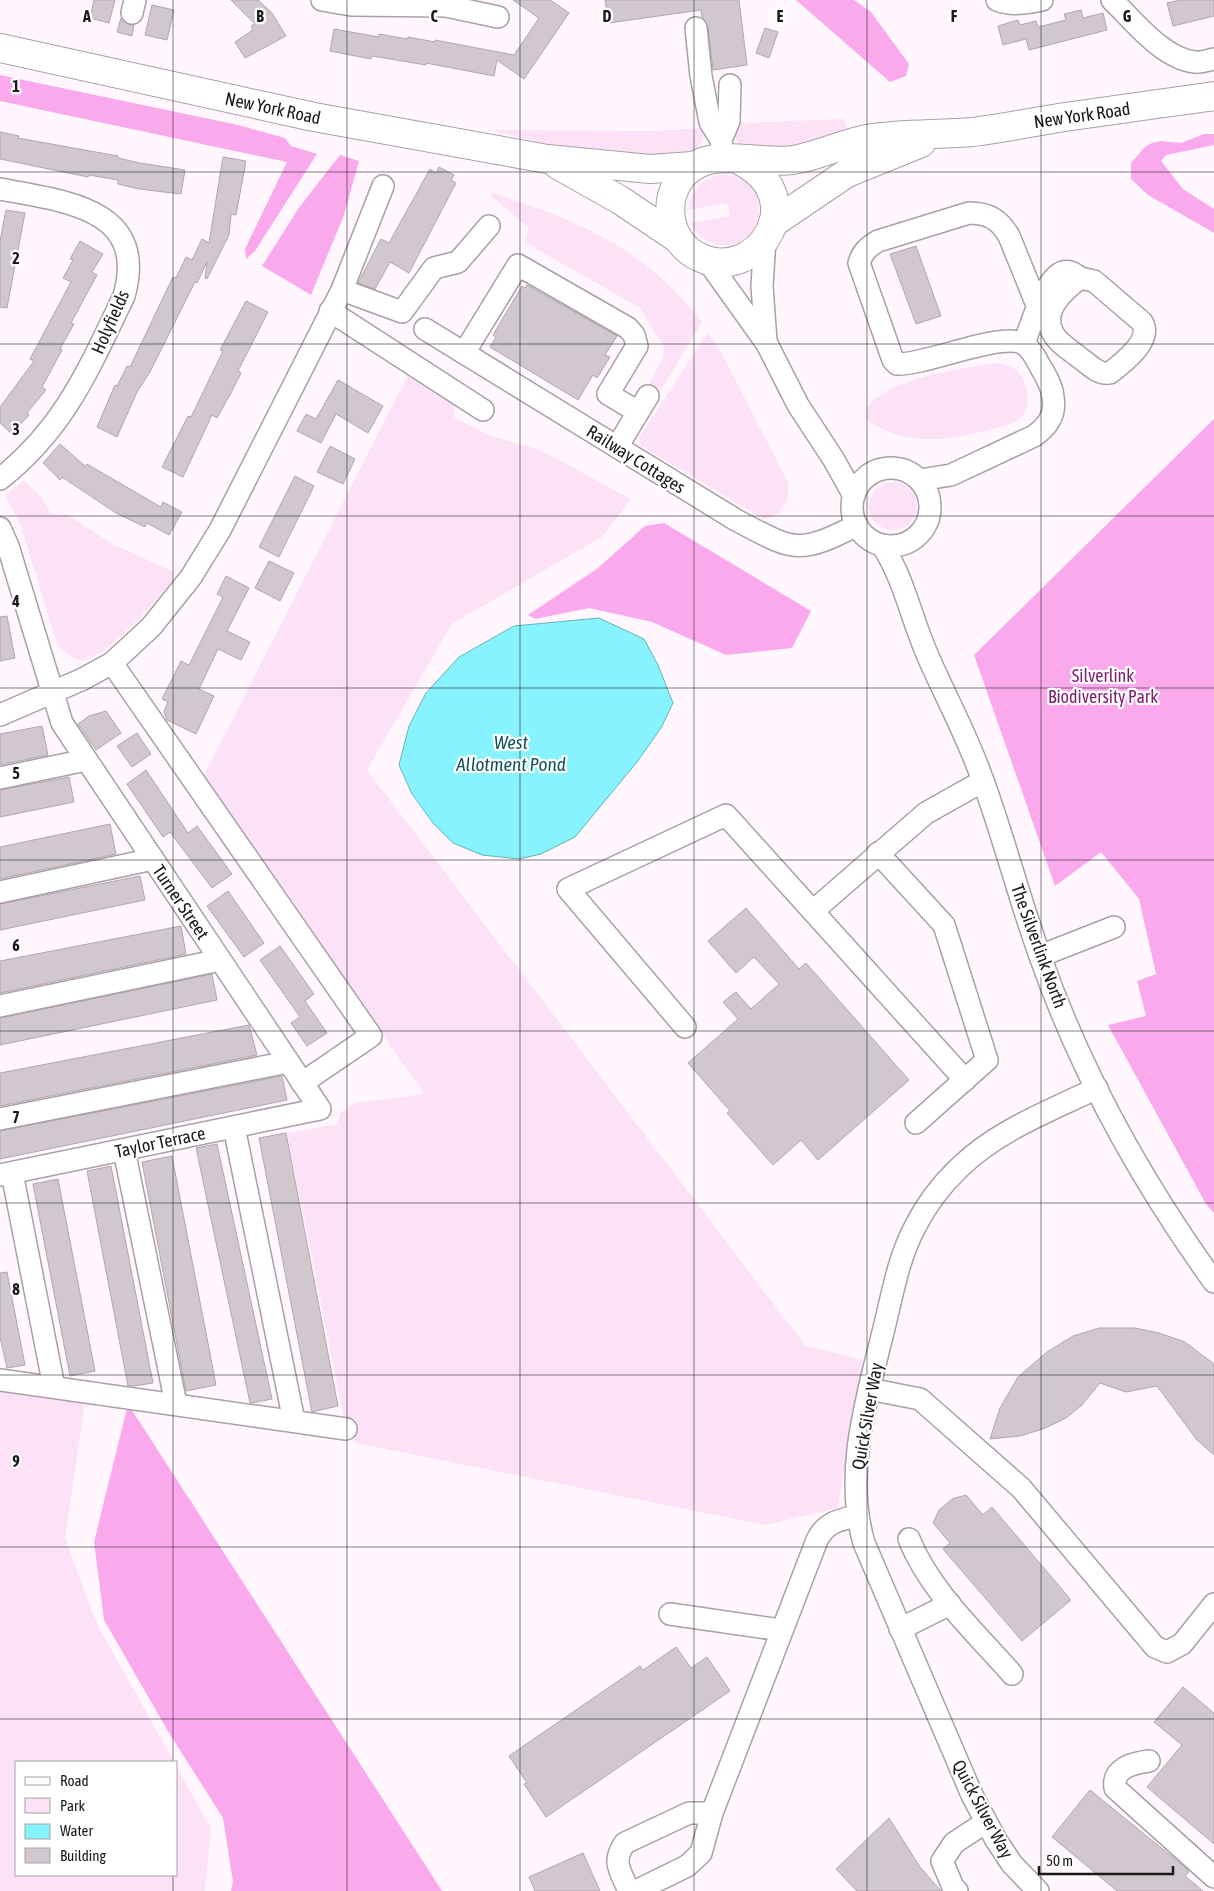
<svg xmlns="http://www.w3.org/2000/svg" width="1214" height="1891" viewBox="0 0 1214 1891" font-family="'Asap Condensed',sans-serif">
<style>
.green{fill:#fde1f7}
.forest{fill:#faa9ec}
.water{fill:#87f3fe;stroke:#67b1ba}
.building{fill:#d1c8cf;stroke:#b0a7ae}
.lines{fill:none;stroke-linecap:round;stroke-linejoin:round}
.minor-casing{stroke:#a9a0a7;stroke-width:24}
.major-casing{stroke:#a9a0a7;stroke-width:30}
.minor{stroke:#fff;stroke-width:21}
.major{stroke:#fff;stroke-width:28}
.grid{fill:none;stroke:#1b181a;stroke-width:1;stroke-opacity:0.55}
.labels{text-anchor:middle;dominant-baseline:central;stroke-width:4.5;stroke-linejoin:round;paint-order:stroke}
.street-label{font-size:18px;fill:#1b181a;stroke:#fff}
.park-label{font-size:18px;fill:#7c2172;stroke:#fff}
.water-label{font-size:19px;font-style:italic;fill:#115358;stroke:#fff}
.grid-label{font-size:16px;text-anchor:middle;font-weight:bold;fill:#1b181a;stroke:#fff;stroke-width:4.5;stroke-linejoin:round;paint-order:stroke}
</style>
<rect width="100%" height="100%" fill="#fff7fd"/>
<g class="green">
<path d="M844 119 849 133 784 150 739 145C734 137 733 130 739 123Z"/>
<path d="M702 128C709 153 681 153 663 155 651 155 637 158 625 157 579 154 533 140 489 130L648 131Z"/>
<path d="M724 174C783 181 761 259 713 243 703 240 696 232 691 223L730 216 727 203 689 210C690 189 704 177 724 174Z"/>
<path d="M491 192C581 222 641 245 702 322L660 392 646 390 663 357 664 347 640 308 524 242 529 228 492 197Z"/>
<path d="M708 332 722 354 788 482C790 502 784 515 764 519L641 446 639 438Z"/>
<path d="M994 363C1002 364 1010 365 1016 370 1027 380 1034 407 1020 418 1012 425 999 427 989 430 947 441 901 447 865 418L867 406C900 375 951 371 994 363Z"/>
<polygon points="410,371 454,399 454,417 488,435 541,450 631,499 602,537 452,624 367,770 805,1345 863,1360 838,1508 765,1525 356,1443 346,1429 287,1133 338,1124 340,1113 354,1103 424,1094 203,777"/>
<path d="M24 481 42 498 51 514 68 515 111 543 174 572 173 580C157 599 107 659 82 660 72 660 64 651 57 644L21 526 5 495Z"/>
<circle cx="893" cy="506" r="24"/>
<polygon points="0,1392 85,1403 65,1538 96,1622 174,1762 16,1762 16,1875 176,1875 176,1766 211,1828 205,1891 0,1891"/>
</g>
<g class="forest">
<polygon points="796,0 854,0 871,12 909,64 906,76 890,82"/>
<polygon points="0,75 238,125 285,138 291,146 317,154 255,251 246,259 245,249 287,162 0,101"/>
<polygon points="1204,134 1214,134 1214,145 1166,155 1161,161 1183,189 1214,209 1214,233 1148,195 1131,179 1131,163 1146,146 1152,143 1161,141 1181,143"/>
<polygon points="340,155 359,161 344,215 311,295 262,266 298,209"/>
<polygon points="1214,419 1214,1213 1206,1204 1108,1025 1146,1016 1137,981 1156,974 1139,899 1101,852 1055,886 974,655"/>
<polygon points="664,523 811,611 792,648 726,655 652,622 589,608 535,619 528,615 598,568 645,526"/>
<polygon points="128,1404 442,1891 231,1891 233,1882 223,1818 169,1733 104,1620 94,1542"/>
</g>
<polygon class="water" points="599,618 644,639 658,665 673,703 661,728 637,762 575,837 541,854 519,859 482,855 453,843 433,823 412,794 399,765 409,726 426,693 459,657 514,626"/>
<g class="building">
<polygon points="94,0 115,0 109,23 90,18"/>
<polygon points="231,0 258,0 272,13 286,36 245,58 235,42 253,30 251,26 255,24"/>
<polygon points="513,0 550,0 569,13 524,79 497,60 494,76 426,63 426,65 372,56 371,59 330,51 334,29 379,37 379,34 407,39 408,37 435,42 435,40 514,55 539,18"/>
<polygon points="605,0 739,0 747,65 713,70 708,27 702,17 701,10 609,23"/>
<polygon points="1181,0 1214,0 1214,16 1173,26 1167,3"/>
<polygon points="152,5 174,10 167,40 145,35"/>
<polygon points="1081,10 1083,18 1103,13 1107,30 1029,50 1026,39 1003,45 998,26 1018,20 1020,25 1036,21 1038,27 1066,20 1064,14"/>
<polygon points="121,18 129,25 134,25 132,36 117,32"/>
<polygon points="765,28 778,32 769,58 756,53"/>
<polygon points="0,132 19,136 18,138 118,156 118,158 140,163 185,170 181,194 139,189 118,184 118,180 89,175 88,177 0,159"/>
<polygon points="223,157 246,161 236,215 231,214 229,235 207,279 205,278 207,262 197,283 195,282 150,372 137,392 117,437 97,427 115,385 117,386 127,366 130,367 173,277 176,278 186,257 192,260 202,239 209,243"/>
<polygon points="439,167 454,175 451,180 456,183 409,273 390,262 375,289 358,283 381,239 389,243 430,169 436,173"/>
<polygon points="6,210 25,213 7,308 0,307 0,241"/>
<polygon points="80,241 103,254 92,272 97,275 71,323 74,324 60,349 62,350 42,387 46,390 27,413 29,415 12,434 0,423 0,407 34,361 30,359 71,282 63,278 73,260 70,259"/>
<polygon points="916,246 941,316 916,324 890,254"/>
<polygon points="527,285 617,336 605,355 610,357 597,378 593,375 578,400 490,347 496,337 493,335 522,286 525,288"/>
<polygon points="246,301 268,312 238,371 241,373 231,393 217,418 212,415 183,477 162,467 188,416 191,417 223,351 220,350"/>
<polygon points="338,380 383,406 368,433 336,414 321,443 297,431 306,414 316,419"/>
<polygon points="60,444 85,466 87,464 161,507 163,502 182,512 169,535 147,523 145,527 116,513 62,477 60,480 43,463"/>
<polygon points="330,446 355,459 343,484 317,472"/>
<polygon points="295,476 314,486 279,557 259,547"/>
<polygon points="269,561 294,573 280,601 255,588"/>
<polygon points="226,576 249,588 227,631 250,642 241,660 218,649 199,689 214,696 196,734 167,720 164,712 168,702 162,699 181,661 189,665 223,597 217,594"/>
<polygon points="7,616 15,658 0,661 0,617"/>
<polygon points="106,711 121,733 96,750 78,724 89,716"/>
<polygon points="42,726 48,755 0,765 0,734"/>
<polygon points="137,733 151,754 132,767 117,746"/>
<polygon points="146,770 188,833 197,826 232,874 212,888 170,832 163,837 127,784"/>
<polygon points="69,777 74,802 0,817 0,790"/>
<polygon points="110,824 116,854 0,879 0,847"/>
<polygon points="140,876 145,900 0,930 0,904"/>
<polygon points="228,891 264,943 244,957 207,906"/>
<polygon points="746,908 799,969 806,963 909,1080 818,1160 801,1140 773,1165 727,1113 730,1111 688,1063 738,1019 723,1002 736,992 751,1009 779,984 754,957 736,973 708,941"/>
<polygon points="181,926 186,954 0,993 0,961"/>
<polygon points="280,946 314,994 305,1001 327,1033 307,1046 291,1023 300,1017 260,960"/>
<polygon points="212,974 217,1000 0,1045 0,1018"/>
<polygon points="249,1025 257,1055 0,1106 0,1073"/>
<polygon points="282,1076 287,1100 0,1159 0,1131"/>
<polygon points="286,1133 338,1406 312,1412 259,1138"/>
<polygon points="217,1144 272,1399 252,1403 250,1403 196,1148"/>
<polygon points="172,1156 216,1385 186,1391 142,1162"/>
<polygon points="111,1166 153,1383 134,1386 128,1386 87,1171"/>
<polygon points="58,1179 95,1371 70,1376 33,1184"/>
<polygon points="7,1272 25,1365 7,1368 0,1337 0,1273"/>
<polygon points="1099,1328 1135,1328 1159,1333 1185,1342 1214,1364 1214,1455 1197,1440 1157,1386 1126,1392 1100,1383 1081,1406 1066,1418 1043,1429 1020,1436 990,1439 1000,1408 1018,1377 1047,1352 1073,1336"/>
<polygon points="966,1495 983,1515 992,1507 1071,1600 1022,1641 943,1549 950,1543 933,1523 939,1510 952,1499"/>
<polygon points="676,1647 691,1668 707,1657 730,1691 546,1817 524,1784 527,1783 509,1756 640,1666 643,1670"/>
<polygon points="1183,1687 1214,1713 1214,1844 1147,1787 1182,1745 1154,1722"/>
<polygon points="1090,1790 1186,1868 1189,1872 1185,1876 1203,1891 1117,1891 1052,1837"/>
<polygon points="889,1818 920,1867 941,1891 857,1891 836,1869"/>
<polygon points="583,1853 600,1891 535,1891 529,1877"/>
</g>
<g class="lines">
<g class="minor-casing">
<g id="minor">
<polyline points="322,0 351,5 446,6 498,17"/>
<path d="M997 0C1011 6 1027 3 1042 0"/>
<path d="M1112 0C1134 21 1163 59 1195 62 1201 63 1208 60 1214 59"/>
<polyline points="132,13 135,0"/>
<polyline points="696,28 701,76 710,122 721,140 723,157"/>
<polyline points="721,140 729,121 730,85"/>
<path d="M0 189C62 201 149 207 124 296 89 368 65 428 0 479"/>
<polyline points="765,239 762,286 766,341"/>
<polyline points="707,260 767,344 798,405 834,460 854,496"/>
<path d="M1080 278 1094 281 1142 322C1153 340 1124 362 1110 373 1098 375 1090 365 1080 358 1072 351 1060 345 1054 335 1039 312 1063 291 1080 278Z"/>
<polyline points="342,290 402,312 434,268 458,262 489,226"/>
<polyline points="330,311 483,410"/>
<path d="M425 329 736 520C793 550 797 556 857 525"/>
<path d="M1024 344C1030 327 1045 278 1063 272 1070 270 1075 274 1080 278"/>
<polyline points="464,353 518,265 628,328 634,335 637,346 608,394 638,412"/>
<polyline points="617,447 648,396"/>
<circle cx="891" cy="507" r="39"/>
<path d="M920 480 951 475 1034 436C1048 426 1056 415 1053 397 1052 386 1046 376 1040 366 1037 360 1030 348 1024 344 1002 331 927 365 897 364L893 360 859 263C863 251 868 247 878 241L969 213C988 213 999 219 1009 236L1037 305"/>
<polyline points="0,528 8,546 62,723 320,1109 0,1175"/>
<path d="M882 545C904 579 911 617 927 654 945 696 968 737 983 781 1004 838 1019 898 1040 956 1081 1073 1142 1182 1214 1282"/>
<polyline points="112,663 371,1036 302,1083"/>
<polyline points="0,715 83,679 112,663 151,627 191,577 220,530 342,290 383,186"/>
<polyline points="0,778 86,760"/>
<polyline points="878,853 944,925 987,1060 916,1123"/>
<polyline points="0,892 153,859"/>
<polyline points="813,911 926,813 983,781"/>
<polyline points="1040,956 1114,927"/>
<polyline points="0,1006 220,960"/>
<polyline points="685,1027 568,889 726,815 965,1080"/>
<polyline points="0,1119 288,1062"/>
<polyline points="234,1127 294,1421"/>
<polyline points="124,1150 176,1404"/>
<polyline points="12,1173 54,1387"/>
<polyline points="0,1380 346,1429"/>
<polyline points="869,1389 920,1399 1021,1488 1155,1647 1167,1652 1182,1644 1214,1604"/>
<path d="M909 1539C930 1591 975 1632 1012 1674"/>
<polyline points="670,1614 781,1630"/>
<polyline points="900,1629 950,1604"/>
<path d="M1149 1761C1133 1763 1112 1768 1115 1788L1214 1877"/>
<path d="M629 1891C621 1872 611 1862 625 1843L689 1813H712"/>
<path d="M636 1891 687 1866 701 1853 712 1813 817 1540C826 1522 839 1520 857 1516"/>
<polyline points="957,1891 953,1887 942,1861 954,1843 986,1822"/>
<path d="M1038 1891 1012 1864 996 1840 972 1795 864 1543C843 1471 868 1395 885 1324 893 1291 899 1257 915 1227 926 1205 942 1184 960 1167 998 1130 1050 1111 1097 1088"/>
</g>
</g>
<g class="major-casing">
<g id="major">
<polyline points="0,48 314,117 547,159 650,169 693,166"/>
<path d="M739 160C815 198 756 285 699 257 660 239 661 179 700 163 725 152 764 164 793 160 818 156 842 144 867 139 902 133 938 135 973 132 1003 128 1034 122 1065 117 1115 110 1164 103 1214 96"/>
<polyline points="558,165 620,200 678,239"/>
<polyline points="773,223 847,173 921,143"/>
</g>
</g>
<use href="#minor" class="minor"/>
<use href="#major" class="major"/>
</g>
<path class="grid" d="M173 0V1762M347 0V1891M520 0V1891M694 0V1891M867 0V1891M1041 0V1891M0 172H1214M0 344H1214M0 516H1214M0 688H1214M0 860H1214M0 1031H1214M0 1203H1214M0 1375H1214M0 1547H1214M0 1719H1214M173 1875V1891"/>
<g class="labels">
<g class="street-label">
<text transform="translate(273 108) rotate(12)">New York Road</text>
<text transform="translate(1082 115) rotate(-8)">New York Road</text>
<text transform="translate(110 322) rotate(-66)">Holyfields</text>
<text transform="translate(636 459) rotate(32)">Railway Cottages</text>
<text transform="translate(181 902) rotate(56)">Turner Street</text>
<text transform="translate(1039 946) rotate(70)">The Silverlink North</text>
<text transform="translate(160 1142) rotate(-12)">Taylor Terrace</text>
<text transform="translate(867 1416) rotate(-80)">Quick Silver Way</text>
<text transform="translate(983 1809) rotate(62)">Quick Silver Way</text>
</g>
<g class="park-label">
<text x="1103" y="675">Silverlink<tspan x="1103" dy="21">Biodiversity Park</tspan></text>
</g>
<g class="water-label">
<text x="511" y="742">West<tspan x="511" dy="22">Allotment Pond</tspan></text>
</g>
</g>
<g class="grid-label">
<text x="87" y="22">A</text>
<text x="260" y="22">B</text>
<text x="434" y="22">C</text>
<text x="607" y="22">D</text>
<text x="780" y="22">E</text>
<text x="954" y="22">F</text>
<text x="1127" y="22">G</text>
<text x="16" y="92">1</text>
<text x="16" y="264">2</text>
<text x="16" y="435">3</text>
<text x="16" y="607">4</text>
<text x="16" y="779">5</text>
<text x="16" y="951">6</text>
<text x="16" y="1123">7</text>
<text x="16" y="1295">8</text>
<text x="16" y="1467">9</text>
</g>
<rect x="15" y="1761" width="162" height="115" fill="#ffffff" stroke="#a4a3a3"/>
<rect x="25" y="1777" width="25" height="8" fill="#ffffff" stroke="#a4a3a3"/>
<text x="60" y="1786" font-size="15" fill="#1b181a">Road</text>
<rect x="25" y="1798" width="25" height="15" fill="#fde1f7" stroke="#a4a3a3"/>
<text x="60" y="1811" font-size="15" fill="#1b181a">Park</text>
<rect x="25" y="1824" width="25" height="15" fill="#87f3fe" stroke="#a4a3a3"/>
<text x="60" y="1836" font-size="15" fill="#1b181a">Water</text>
<rect x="25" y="1848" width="25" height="15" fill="#d1c8cf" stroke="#a4a3a3"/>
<text x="60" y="1861" font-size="15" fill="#1b181a">Building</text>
<path d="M1039 1866v8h134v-8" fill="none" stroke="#1b181a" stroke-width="2.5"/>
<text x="1046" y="1866" font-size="15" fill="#1b181a" stroke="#ffffff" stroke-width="4" paint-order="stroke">50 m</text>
</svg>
